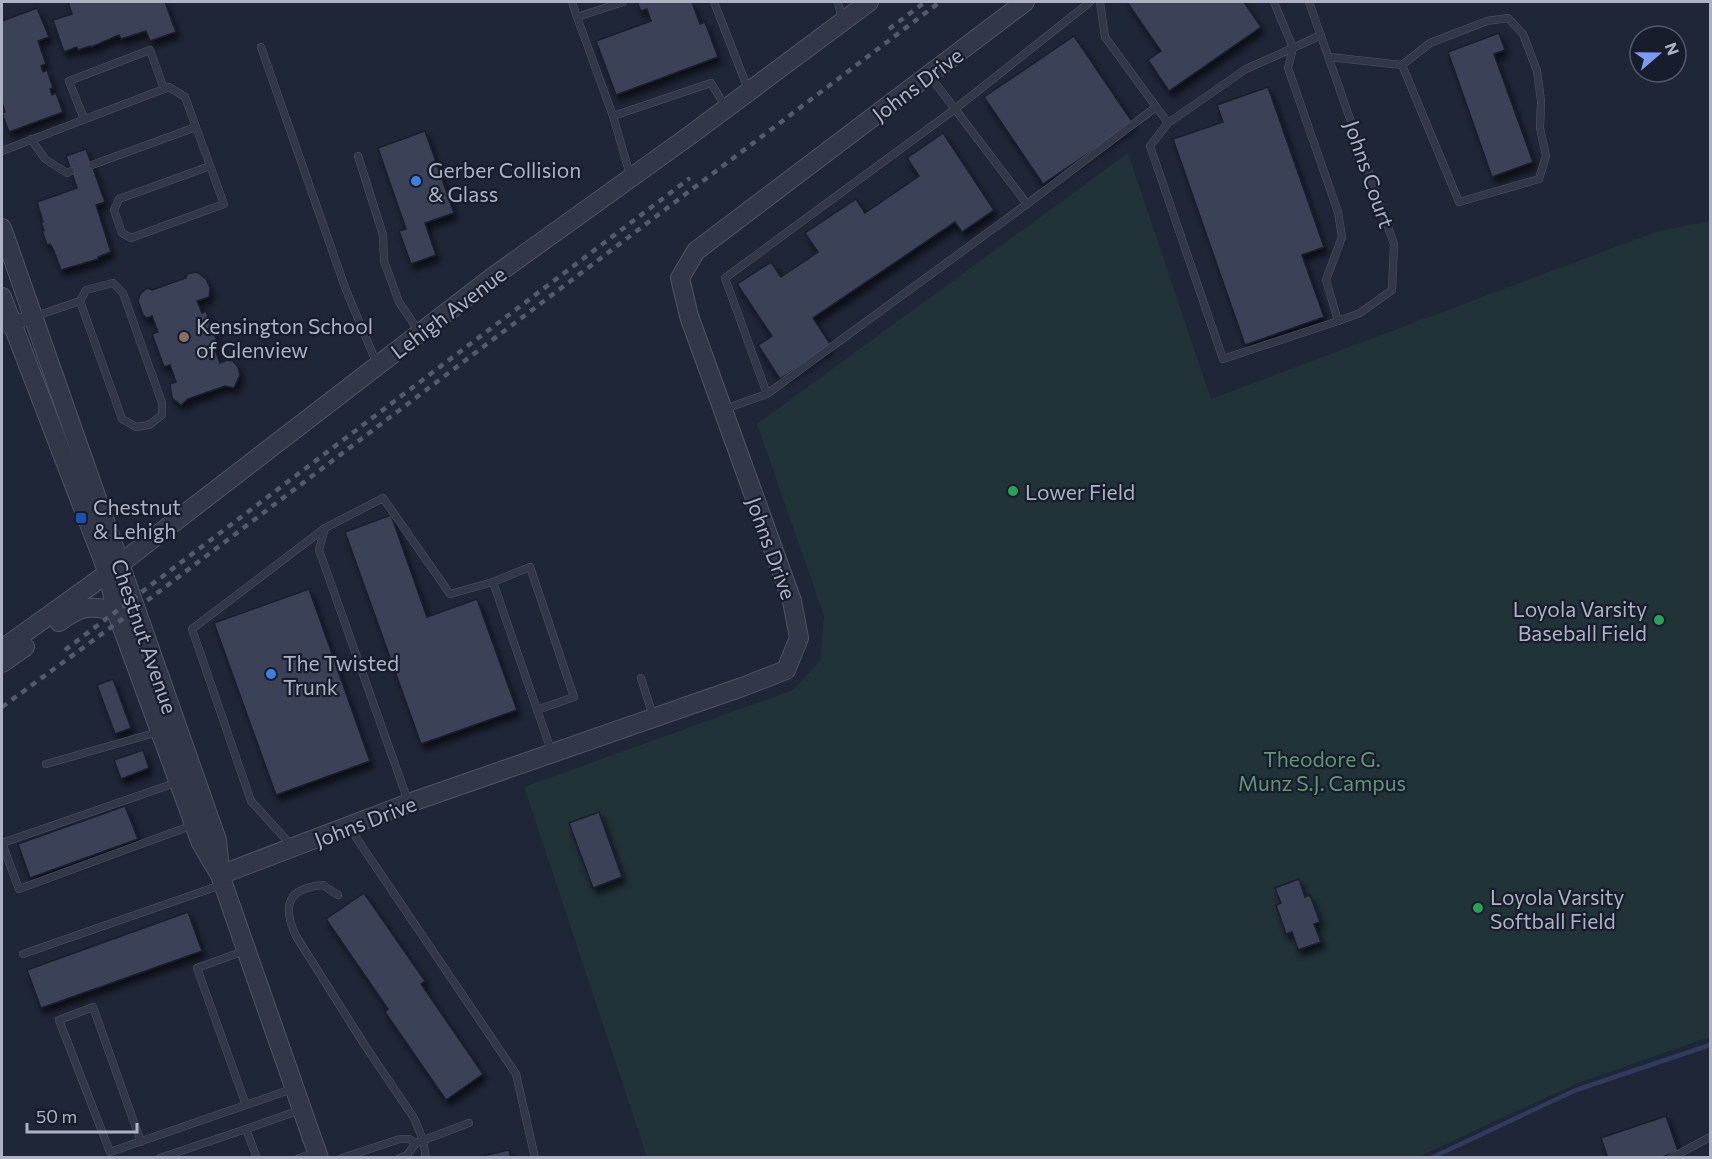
<svg xmlns="http://www.w3.org/2000/svg" width="1712" height="1159" viewBox="0 0 1712 1159" font-family="Commissioner,sans-serif">
<style>
.green{fill:#213238}
.lines{fill:none;stroke-linecap:round;stroke-linejoin:round}
.stream{stroke:#303b5d;stroke-width:4.5}
.building{fill:#3b4358;stroke:#1a1f2e;stroke-width:1.5;filter:url(#shadow)}
.service-casing{stroke:#505566;stroke-width:8}
.minor-casing{stroke:#505566;stroke-width:15}
.tertiary-casing{stroke:#505566;stroke-width:20}
.service{stroke:#333848;stroke-width:7}
.minor{stroke:#333848;stroke-width:14}
.tertiary{stroke:#333848;stroke-width:18}
.rail{stroke:#545b6f;stroke-width:4.5;stroke-dasharray:6 6;stroke-linecap:butt}
.shop-dot{fill:#3f7fe0;stroke:#181d2c;stroke-width:2}
.education-dot{fill:#8d6e63;stroke:#181d2c;stroke-width:2}
.leisure-dot{fill:#2e9e5b;stroke:#181d2c;stroke-width:2}
.transit-dot{fill:#1a4fb4;stroke:#181d2c;stroke-width:2}
.labels{text-anchor:middle;dominant-baseline:central;stroke-width:4.5;stroke-linejoin:round;paint-order:stroke}
.street-label{font-size:21px;fill:#adb2c5;stroke:#181d2c}
.poi-label{font-size:21px;fill:#adb2c5;stroke:#181d2c;text-anchor:start}
.park-label{font-size:21px;fill:#649577;stroke:#181d2c}
</style>
<defs>
<filter id="shadow"><feDropShadow dx="3.5" dy="6" stdDeviation="3" flood-color="#0009"/></filter>
</defs>
<rect width="100%" height="100%" fill="#1f2637"/>
<polygon class="green" points="1128,153 1211,399 1658,231 1710,221 1710,1037 1578,1083 1418,1157 647,1157 524,787 793,690 820,661 824,616 757,424"/>
<g class="lines">
<polyline class="stream" points="1431,1158 1576,1090 1710,1045"/>
</g>
<g class="building">
<polygon points="68,2 165,2 176,32 150,41 146,31 121,39 119,35 91,47 90,46 78,50 77,47 64,52 53,20 72,14"/>
<polygon points="637,2 692,2 700,24 705,22 718,57 616,95 596,41 651,21 647,9 641,11"/>
<polygon points="1127,2 1244,2 1261,27 1169,91 1148,60 1161,51"/>
<polygon points="37,8 49,37 38,41 46,64 41,66 43,72 47,70 53,88 50,89 52,95 56,93 63,112 9,132 2,113 5,112 2,102 2,21"/>
<polygon points="1499,33 1505,50 1494,54 1533,162 1492,177 1448,52"/>
<polygon points="1074,36 1133,123 1043,184 984,97"/>
<polygon points="1268,87 1324,247 1302,255 1324,317 1245,345 1173,139 1223,122 1217,105"/>
<polygon points="425,131 454,213 425,223 436,255 411,264 399,231 406,229 378,148"/>
<polygon points="943,133 994,210 962,232 955,222 813,318 831,345 780,379 758,345 772,336 737,284 771,262 781,277 818,252 805,233 856,199 865,213 919,176 907,158"/>
<polygon points="86,149 105,202 96,205 111,252 98,257 98,259 61,270 54,251 50,244 47,245 42,230 44,230 41,222 43,222 37,202 77,188 66,156"/>
<polygon points="197,272 206,279 210,288 209,297 197,301 202,313 206,311 217,342 213,344 220,363 227,360 233,361 238,367 240,375 234,388 225,386 188,399 181,405 172,398 170,384 176,382 170,365 164,367 152,334 158,332 152,316 147,318 143,315 138,301 140,294 147,288 152,290 186,278 187,274 191,273"/>
<polygon points="391,515 427,617 477,599 517,710 421,744 345,532"/>
<polygon points="309,589 370,761 276,795 214,623"/>
<polygon points="113,679 131,728 115,734 97,685"/>
<polygon points="143,750 149,768 121,779 114,760"/>
<polygon points="125,806 138,839 30,878 18,844"/>
<polygon points="599,812 622,877 593,888 569,823"/>
<polygon points="1299,879 1305,897 1310,895 1320,922 1314,924 1321,942 1298,950 1292,932 1286,934 1276,905 1281,903 1275,888"/>
<polygon points="364,893 425,981 421,984 483,1074 446,1100 385,1012 388,1009 326,919"/>
<polygon points="188,912 202,951 41,1008 27,970"/>
<polygon points="1666,1116 1678,1151 1660,1158 1608,1158 1601,1138"/>
<polygon points="509,1150 511,1158 474,1158"/>
</g>
<g class="lines">
<g class="service-casing">
<g id="service">
<polyline points="572,2 577,17"/>
<polyline points="714,2 748,89"/>
<polyline points="838,2 842,19"/>
<polyline points="1090,2 955,109 1027,204 1156,107"/>
<polyline points="1100,2 1105,37 1168,123"/>
<polyline points="1274,2 1293,48 1321,35"/>
<polyline points="1309,2 1394,244 1392,290 1360,313 1338,321"/>
<polyline points="261,47 346,290 377,364"/>
<polygon points="1293,48 1288,68 1338,212 1342,237 1326,280 1338,321 1223,359 1150,146 1168,123 1246,69"/>
<polyline points="1329,57 1402,65 1459,202 1539,179 1546,156 1540,128 1541,101 1537,71 1523,34 1508,18 1487,21 1430,43 1402,65"/>
<polyline points="613,116 577,17 623,2"/>
<polyline points="84,119 69,81 150,50 164,89"/>
<polyline points="31,139 45,159 67,173 71,171"/>
<polyline points="2,151 169,87 185,97 224,204 131,238 122,233 114,210 119,199 210,166"/>
<polyline points="358,156 383,235 384,261 399,302 420,333"/>
<polyline points="92,165 196,127"/>
<polyline points="630,175 613,116 711,83 725,106"/>
<polyline points="36,316 80,301 86,290 113,283 123,293 162,403 162,415 149,425 136,427 122,419 80,301"/>
<polyline points="767,394 1027,204"/>
<polyline points="725,409 767,394 725,278 955,109 929,75"/>
<polyline points="493,582 530,567 574,697 537,710"/>
<polyline points="641,678 653,716"/>
<polyline points="46,764 158,732"/>
<polyline points="178,782 2,843 19,889 193,825"/>
<polyline points="408,801 319,550 325,528 383,498 450,594 493,582 552,753"/>
<polyline points="349,827 516,1074 535,1158"/>
<polyline points="291,845 251,801 192,629 325,528"/>
<path d="M338 895 323 885C287 888 282 906 296 936L364 1044 414 1118 423 1140 426 1158"/>
<polyline points="244,951 197,968 246,1105"/>
<polyline points="23,954 221,885"/>
<polyline points="141,1142 93,1007 59,1020 110,1152 295,1088"/>
<polyline points="160,1158 246,1129"/>
<polyline points="257,1158 246,1129 300,1110"/>
<polyline points="299,1158 317,1152"/>
<polyline points="342,1158 400,1139 409,1139 416,1143"/>
<polyline points="400,1158 407,1155 416,1143 469,1123"/>
<polyline points="1671,1158 1710,1137"/>
</g>
</g>
<g class="minor-casing">
<polyline id="minor" points="2,326 33,317"/>
</g>
<g class="tertiary-casing">
<g id="tertiary">
<polyline points="2,228 217,840 220,870"/>
<polyline points="2,297 108,573 116,611 201,843 220,875 319,1158"/>
<path d="M59 622C81 606 89 605 116 611"/>
<polyline points="2,649 108,573 494,276 689,136 869,2"/>
<polyline points="2,663 25,647"/>
<polyline points="220,875 409,803 742,687 786,670 799,638 792,601 689,316 680,278 696,251 1025,2"/>
</g>
</g>
<use href="#service" class="service"/>
<use href="#minor" class="minor"/>
<use href="#tertiary" class="tertiary"/>
<g class="rail">
<polyline points="889,29 925,2"/>
<polyline points="65,650 690,178"/>
<polyline points="2,707 136,609 940,2"/>
</g>
</g>
<g class="shop-dot">
<circle cx="416" cy="181" r="6"/>
<circle cx="271" cy="674" r="6"/>
</g>
<circle class="education-dot" cx="184" cy="337" r="6"/>
<g class="leisure-dot">
<circle cx="1013" cy="491" r="6"/>
<circle cx="1659" cy="620" r="6"/>
<circle cx="1478" cy="908" r="6"/>
</g>
<rect class="transit-dot" x="75" y="512" width="12" height="12" rx="3"/>
<g class="labels">
<g class="street-label">
<text transform="translate(917 84) rotate(-37)">Johns Drive</text>
<text transform="translate(1370 174) rotate(71)">Johns Court</text>
<text transform="translate(448 312) rotate(-37)">Lehigh Avenue</text>
<text transform="translate(772 548) rotate(70)">Johns Drive</text>
<text transform="translate(145 636) rotate(71)">Chestnut Avenue</text>
<text transform="translate(365 821) rotate(-21)">Johns Drive</text>
</g>
<g class="poi-label">
<text x="428" y="169">Gerber Collision<tspan x="428" dy="24">&amp; Glass</tspan></text>
<text x="196" y="325">Kensington School<tspan x="196" dy="24">of Glenview</tspan></text>
<text x="1025" y="491">Lower Field</text>
<text x="93" y="506">Chestnut<tspan x="93" dy="24">&amp; Lehigh</tspan></text>
<text x="1647" y="608" text-anchor="end">Loyola Varsity<tspan x="1647" dy="24">Baseball Field</tspan></text>
<text x="283" y="662">The Twisted<tspan x="283" dy="24">Trunk</tspan></text>
<text x="1490" y="896">Loyola Varsity<tspan x="1490" dy="24">Softball Field</tspan></text>
</g>
<g class="park-label">
<text x="1322" y="758">Theodore G.<tspan x="1322" dy="24">Munz S.J. Campus</tspan></text>
</g>
</g>
<rect width="1712" height="1159" fill="none" stroke="#adb2c5" stroke-width="6"/>
<g transform="translate(1658 54) rotate(70)"><circle r="28" fill="#181d2c" stroke="#545969" stroke-width="1.5"/>
<path d="M0-4.5L10 22L0 15L-10 22Z" fill="#7c98fa"/>
<text y="-9" font-size="16" font-weight="bold" text-anchor="middle" fill="#adb2c5">N</text>
</g>
<path d="M27 1123v9h110v-9" fill="none" stroke="#adb2c5" stroke-width="3"/>
<text x="36" y="1123" font-size="18" fill="#adb2c5" stroke="#181d2c" stroke-width="4.5" paint-order="stroke">50 m</text>
</svg>
